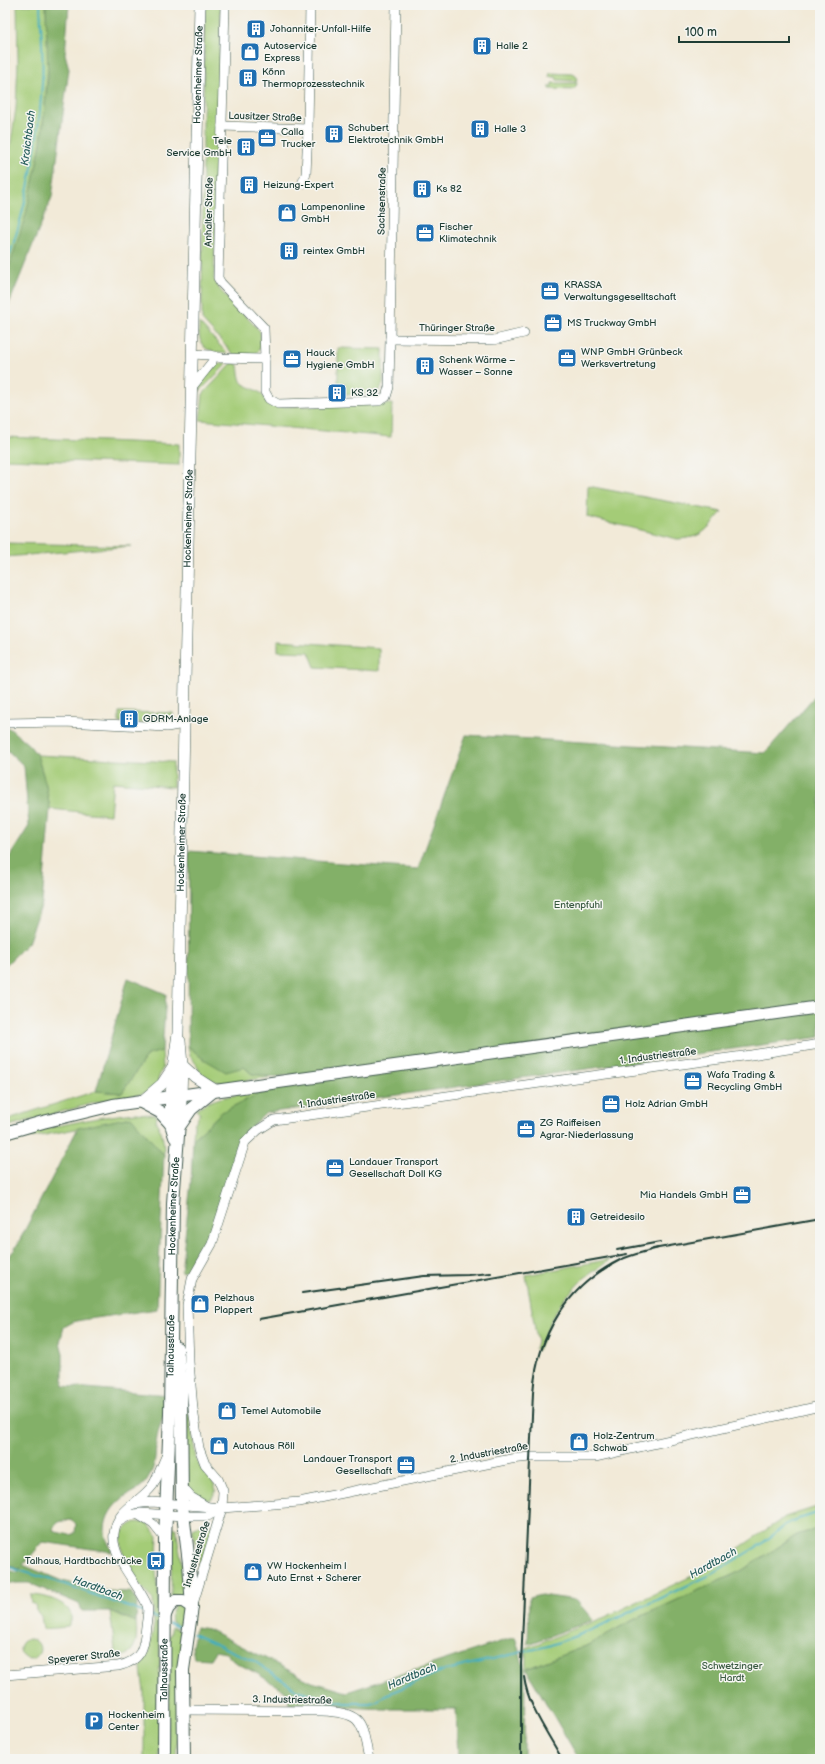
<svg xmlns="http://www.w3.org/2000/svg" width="825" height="1764" viewBox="0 0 825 1764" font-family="'Balsamiq Sans',sans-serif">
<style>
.green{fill:#a4cc77;stroke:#628456}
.forest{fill:#83b068;stroke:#51764e;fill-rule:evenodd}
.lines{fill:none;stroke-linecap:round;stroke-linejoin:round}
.stream{stroke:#41aebf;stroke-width:2}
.minor-casing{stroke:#3f574d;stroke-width:10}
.tertiary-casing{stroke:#3f574d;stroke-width:12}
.secondary-casing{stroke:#3f574d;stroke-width:14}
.minor{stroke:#fff;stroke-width:9}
.tertiary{stroke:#fff;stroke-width:11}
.secondary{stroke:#fff;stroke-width:12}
.rail{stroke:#1f3d34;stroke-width:2}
.labels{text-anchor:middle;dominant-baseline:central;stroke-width:3;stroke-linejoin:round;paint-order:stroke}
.poi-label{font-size:10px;fill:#1f3d34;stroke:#f6f6f2;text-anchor:start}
.street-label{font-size:10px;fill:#1f3d34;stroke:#f6f6f2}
.park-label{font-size:10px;fill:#3a5a41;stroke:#f6f6f2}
.water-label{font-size:11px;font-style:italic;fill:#295f5e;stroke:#f6f6f2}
</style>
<rect width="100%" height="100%" fill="#f6f6f2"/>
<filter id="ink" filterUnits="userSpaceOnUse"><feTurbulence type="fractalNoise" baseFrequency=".025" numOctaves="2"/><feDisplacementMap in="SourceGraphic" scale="8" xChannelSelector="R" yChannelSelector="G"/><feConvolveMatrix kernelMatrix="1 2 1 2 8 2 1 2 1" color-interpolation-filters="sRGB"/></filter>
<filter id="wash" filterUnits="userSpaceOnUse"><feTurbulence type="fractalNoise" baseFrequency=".012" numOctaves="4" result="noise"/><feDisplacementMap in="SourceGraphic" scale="16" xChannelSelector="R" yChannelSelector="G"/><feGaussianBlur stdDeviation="0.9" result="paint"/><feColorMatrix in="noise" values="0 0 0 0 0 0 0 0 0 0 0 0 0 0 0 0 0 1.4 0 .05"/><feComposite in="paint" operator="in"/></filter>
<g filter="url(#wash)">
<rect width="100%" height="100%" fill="#f2ead8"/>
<g class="green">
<path d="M17 5H46C46 29 49 54 47 78 43 147 31 216 5 280V182L16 108 18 62Z"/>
<polygon points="205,5 221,5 214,279 220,290 259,330 261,334 259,350 254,355 234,355 202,320 203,127"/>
<polygon points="550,73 573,74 576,76 577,81 557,80 556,77 549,77"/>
<polygon points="552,83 577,83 576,87 573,90 549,89 549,86 552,86"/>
<polygon points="8,100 10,125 5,159 5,102"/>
<path d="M199 323 228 354C204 351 198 348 199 323Z"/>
<polygon points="338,348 383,349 383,384 379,391 372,394 338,395"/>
<path d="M226 362V365L199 392C203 376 209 367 226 362Z"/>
<path d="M232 363H235L238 365C241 389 241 381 259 392 266 396 263 403 277 407L392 404 391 437 200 420 203 394Z"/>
<polygon points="5,437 179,444 179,465 5,459"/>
<path d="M588 486 722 512C706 530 703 538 677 539L587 517Z"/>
<polygon points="5,543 131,546 5,557"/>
<polygon points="278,641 379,648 379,671 315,667 309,652 278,651"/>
<polygon points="119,712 173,713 173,724 119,722"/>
<polygon points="37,755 173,762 173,787 113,782 110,815 50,809 46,785"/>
<polygon points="188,1046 202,1058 244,1067 252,1074 274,1077 223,1083 202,1078 197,1065 190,1056"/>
<polygon points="162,1051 163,1067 158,1079 159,1083 145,1093 138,1095 105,1100 5,1127 5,1120 96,1091 122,1093 147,1055"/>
<path d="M264 1091 222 1112 193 1139 194 1124 200 1114 196 1109C216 1095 240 1095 264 1091Z"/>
<path d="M136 1113 157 1115 156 1122C163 1133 164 1142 164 1155L131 1118 5 1143V1138C48 1128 92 1117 136 1113Z"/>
<polygon points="611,1259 583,1279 564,1299 552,1318 538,1350 535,1349 537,1341 526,1275"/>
<path d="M181 1361 196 1459C201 1473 213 1477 216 1490L212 1498 208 1500 194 1495 187 1487Z"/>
<polygon points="820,1506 820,1528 797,1535 741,1571 629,1622 586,1646 526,1669 526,1648 605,1617 711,1567 785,1517"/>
<path d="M136 1522 147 1523 158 1536 156 1572 160 1606 159 1759H144V1692L141 1669 142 1658 149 1652 154 1624 153 1600C137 1584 101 1535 136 1522Z"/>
<polygon points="205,1524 214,1526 199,1569 198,1562 200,1555 192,1529 200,1525"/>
<polygon points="172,1527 176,1528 186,1587 184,1596 174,1595 171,1597"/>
<path d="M31 1595C47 1595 82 1606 68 1627L43 1629 41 1616 36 1611 35 1604H32Z"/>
<polygon points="175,1604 186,1608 185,1622 183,1622 182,1627 172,1622 171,1615"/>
<path d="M110 1611 136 1622C138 1640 136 1655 116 1658Z"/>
<polygon points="171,1627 181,1631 181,1634 183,1635 179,1735 177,1738 176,1759 168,1759 169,1635 171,1634"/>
<circle cx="30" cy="1649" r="10"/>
</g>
<g class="forest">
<polygon points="5,5 8,5 8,100 5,102"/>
<polygon points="46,5 69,5 65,54 69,69 52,197 5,314 5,280 26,214 41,144 48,77"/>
<polygon points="820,690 820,1037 266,1113 241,1137 237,1158 209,1243 188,1271 181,1272 191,1182 193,1139 222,1112 264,1091 300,1085 298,1074 274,1077 252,1074 244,1067 226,1072 202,1058 188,1046 189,851 418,869 466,735 765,753"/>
<polygon points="5,728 9,728 29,745 37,755 46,785 50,809 42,903 28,943 5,966 5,864 29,826 24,766 5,748"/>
<polygon points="128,978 166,994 162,1051 147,1055 122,1093 96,1091"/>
<path d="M131 1117 164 1155 157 1309 82 1320 73 1322 64 1327 60 1342 63 1354V1386L169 1395C167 1411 160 1422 157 1437 154 1453 158 1463 148 1478 144 1486 136 1490 129 1494 116 1502 105 1514 105 1531 105 1538 110 1546 112 1552L43 1542 23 1565 62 1581 107 1591 131 1592 137 1602 136 1622 110 1611H82L79 1604 29 1583H5V1569L18 1573 21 1567 19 1569 5 1564V1261L15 1249 78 1128ZM72 1520 76 1524 75 1533 70 1535 56 1532 53 1529C57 1520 63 1521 72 1520Z"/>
<polygon points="820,1528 820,1759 579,1759 526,1669 586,1646 629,1622 741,1571 797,1535"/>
<polygon points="541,1595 576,1600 593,1620 528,1644 529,1598"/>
<polygon points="196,1627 208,1629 312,1682 347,1692 515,1637 525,1671 524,1759 458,1759 456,1709 382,1709 289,1704 288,1693 258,1674 233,1661 226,1653 215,1651 210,1659 194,1658 192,1647"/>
</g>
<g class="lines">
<g class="stream">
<path d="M5 268C27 209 38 147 42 84 44 58 41 31 40 5"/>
<polyline points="5,1566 64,1584 145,1613"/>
<polyline points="151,1616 160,1619"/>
<polyline points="169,1623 185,1630"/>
<polyline points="193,1634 254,1661 297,1690 330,1700 345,1703 370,1703 377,1701 385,1695 442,1671 548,1646 587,1632 708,1576 760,1545 790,1522 820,1512"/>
</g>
</g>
</g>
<g filter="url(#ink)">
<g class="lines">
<g class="minor-casing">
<g id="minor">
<polyline points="222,126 308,129 310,5"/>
<polyline points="302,184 306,174 308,129"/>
<polyline points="390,339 494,340 524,333"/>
<polyline points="193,354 209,355 222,358 265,359 264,328 221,283 218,278 225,5"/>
<polyline points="265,359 265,392 269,399 278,404 379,401 386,397 389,387 390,339 396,5"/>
<polyline points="192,387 212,362"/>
<polyline points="5,723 64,722 167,727 184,724"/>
<polyline points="181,1486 191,1497 206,1506"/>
<polyline points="134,1504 152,1502 222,1508 299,1502 511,1459 530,1457 595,1457 820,1406"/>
<polyline points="137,1514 153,1524 165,1539"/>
<polyline points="118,1522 130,1515 141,1513 183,1516 208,1516 222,1508"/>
<polyline points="193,1604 222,1508 223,1491 218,1479 205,1464 199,1448 193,1409 189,1362 187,1305 192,1279 212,1244 245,1142 258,1130 274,1120 576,1078 751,1055 820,1044"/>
<path d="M5 1675 118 1666C142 1661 144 1648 146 1626 147 1619 149 1611 147 1605 138 1583 111 1558 114 1534 116 1509 140 1503 153 1485 158 1477 163 1462 168 1452"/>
<path d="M183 1710 322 1711C365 1713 361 1722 369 1759"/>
</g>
</g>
<g class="tertiary-casing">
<g id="tertiary">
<polyline points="180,1041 182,1065 181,1095"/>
<polyline points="182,1065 195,1077 215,1090"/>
<path id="s1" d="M171 1097 173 1069 178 1033 184 724 200 5"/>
<polyline points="141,1102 162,1084 172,1069"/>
</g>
</g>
<g class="secondary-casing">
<g id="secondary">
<polyline points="171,1097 171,1124 175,1137"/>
<polyline points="141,1102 160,1112 171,1124"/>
<polyline points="180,1125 191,1109 212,1092"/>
<polyline points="5,1133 43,1122 113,1105 820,1007"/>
<polyline points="177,1348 181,1382 182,1505 189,1563 192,1607 183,1670 184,1759"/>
<polyline points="165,1615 168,1608 175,1601 183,1601 192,1607"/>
<path id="s2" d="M164 1759 165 1539 170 1414 173 1203 181 1095"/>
</g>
</g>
<use href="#minor" class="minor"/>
<use href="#tertiary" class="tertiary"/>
<use href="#secondary" class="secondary"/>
<g class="rail">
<polyline points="653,1249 820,1219"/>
<polyline points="617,1250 660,1242"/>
<polyline points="302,1293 424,1276 468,1275 491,1273"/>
<polyline points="259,1319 627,1254"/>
<path d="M524 1677C528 1707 548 1733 562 1759"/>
<path d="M521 1759V1664L533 1393C537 1336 567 1286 620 1260 632 1254 645 1252 658 1248"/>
</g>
</g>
</g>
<defs>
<g id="building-square" transform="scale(1)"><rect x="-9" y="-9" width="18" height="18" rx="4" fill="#1f6fb2" stroke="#f6f6f2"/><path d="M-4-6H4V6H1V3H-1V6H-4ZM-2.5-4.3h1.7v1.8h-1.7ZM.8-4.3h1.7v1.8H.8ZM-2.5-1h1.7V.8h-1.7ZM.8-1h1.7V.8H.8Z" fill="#fff"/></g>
<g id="shop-square" transform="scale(1)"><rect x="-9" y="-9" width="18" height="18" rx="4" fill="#1f6fb2" stroke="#f6f6f2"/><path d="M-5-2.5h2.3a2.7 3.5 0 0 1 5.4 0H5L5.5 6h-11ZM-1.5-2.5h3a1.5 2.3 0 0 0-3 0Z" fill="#fff"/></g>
<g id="office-square" transform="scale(1)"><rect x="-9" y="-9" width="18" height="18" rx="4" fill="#1f6fb2" stroke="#f6f6f2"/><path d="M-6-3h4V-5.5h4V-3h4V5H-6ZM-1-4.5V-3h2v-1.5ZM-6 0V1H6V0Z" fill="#fff"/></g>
<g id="bus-square" transform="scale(1)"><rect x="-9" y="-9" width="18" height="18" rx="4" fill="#1f6fb2" stroke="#f6f6f2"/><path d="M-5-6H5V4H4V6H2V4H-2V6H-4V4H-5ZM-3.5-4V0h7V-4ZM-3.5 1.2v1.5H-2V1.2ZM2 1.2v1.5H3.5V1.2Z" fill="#fff"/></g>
<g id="parking-square" transform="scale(1)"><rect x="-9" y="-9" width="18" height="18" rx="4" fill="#1f6fb2" stroke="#f6f6f2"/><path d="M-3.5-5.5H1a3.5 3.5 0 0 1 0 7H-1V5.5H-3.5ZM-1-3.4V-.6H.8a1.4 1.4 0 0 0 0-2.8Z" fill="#fff"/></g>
</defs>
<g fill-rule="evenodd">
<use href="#building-square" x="256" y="29"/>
<use href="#building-square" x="482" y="46"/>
<use href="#shop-square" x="250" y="52"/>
<use href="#building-square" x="248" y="78"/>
<use href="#building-square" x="480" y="129"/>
<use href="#building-square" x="334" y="134"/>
<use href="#office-square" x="267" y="138"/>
<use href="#building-square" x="246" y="147"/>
<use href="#building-square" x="249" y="185"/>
<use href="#building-square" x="422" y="189"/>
<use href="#shop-square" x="287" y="213"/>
<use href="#office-square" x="425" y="233"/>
<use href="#building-square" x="289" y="251"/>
<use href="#office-square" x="550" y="291"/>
<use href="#office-square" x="553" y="323"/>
<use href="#office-square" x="567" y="358"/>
<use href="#office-square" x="292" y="359"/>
<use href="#building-square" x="425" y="366"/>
<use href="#building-square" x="337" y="393"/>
<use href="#building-square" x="129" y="719"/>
<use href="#office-square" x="693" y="1081"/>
<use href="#office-square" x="611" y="1104"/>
<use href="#office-square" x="526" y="1129"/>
<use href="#office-square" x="335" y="1168"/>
<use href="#office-square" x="742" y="1195"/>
<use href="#building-square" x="576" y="1217"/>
<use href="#shop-square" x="200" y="1304"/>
<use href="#shop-square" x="227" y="1411"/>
<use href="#shop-square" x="579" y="1442"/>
<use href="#shop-square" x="219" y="1446"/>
<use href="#office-square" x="406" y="1465"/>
<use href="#bus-square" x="156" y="1561"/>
<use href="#shop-square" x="253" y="1572"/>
<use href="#parking-square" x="94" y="1721"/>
</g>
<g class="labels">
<g class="poi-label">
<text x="270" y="29">Johanniter-Unfall-Hilfe</text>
<text x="264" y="46">Autoservice<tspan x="264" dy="12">Express</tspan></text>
<text x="496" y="46">Halle 2</text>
<text x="262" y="72">Könn<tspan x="262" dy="12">Thermoprozesstechnik</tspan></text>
<text x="348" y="128">Schubert<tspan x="348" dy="12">Elektrotechnik GmbH</tspan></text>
<text x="494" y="129">Halle 3</text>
<text x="281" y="132">Calla<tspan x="281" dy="12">Trucker</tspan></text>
<text x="232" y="141" text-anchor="end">Tele<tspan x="232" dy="12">Service GmbH</tspan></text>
<text x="263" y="185">Heizung-Expert</text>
<text x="436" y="189">Ks 82</text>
<text x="301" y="207">Lampenonline<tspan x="301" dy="12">GmbH</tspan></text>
<text x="439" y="227">Fischer<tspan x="439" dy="12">Klimatechnik</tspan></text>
<text x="303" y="251">reintex GmbH</text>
<text x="564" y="285">KRASSA<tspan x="564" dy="12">Verwaltungsgeselltschaft</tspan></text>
<text x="567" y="323">MS Truckway GmbH</text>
<text x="581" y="352">WNP GmbH Grünbeck<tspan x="581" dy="12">Werksvertretung</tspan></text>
<text x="306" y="353">Hauck<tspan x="306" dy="12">Hygiene GmbH</tspan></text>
<text x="439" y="360">Schenk Wärme –<tspan x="439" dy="12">Wasser – Sonne</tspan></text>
<text x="351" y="393">KS 32</text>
<text x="143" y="719">GDRM-Anlage</text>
<text x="707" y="1075">Wafa Trading &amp;<tspan x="707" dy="12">Recycling GmbH</tspan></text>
<text x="625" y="1104">Holz Adrian GmbH</text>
<text x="540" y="1123">ZG Raiffeisen<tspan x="540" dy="12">Agrar-Niederlassung</tspan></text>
<text x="349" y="1162">Landauer Transport<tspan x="349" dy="12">Gesellschaft Doll KG</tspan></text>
<text x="728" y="1195" text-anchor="end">Mia Handels GmbH</text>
<text x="590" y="1217">Getreidesilo</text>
<text x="214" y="1298">Pelzhaus<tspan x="214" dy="12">Plappert</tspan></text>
<text x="241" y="1411">Temel Automobile</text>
<text x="593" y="1436">Holz-Zentrum<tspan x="593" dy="12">Schwab</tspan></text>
<text x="233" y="1446">Autohaus Röll</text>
<text x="392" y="1459" text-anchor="end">Landauer Transport<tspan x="392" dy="12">Gesellschaft</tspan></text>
<text x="142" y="1561" text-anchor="end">Talhaus, Hardtbachbrücke</text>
<text x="267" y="1566">VW Hockenheim |<tspan x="267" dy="12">Auto Ernst + Scherer</tspan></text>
<text x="108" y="1715">Hockenheim<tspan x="108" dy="12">Center</tspan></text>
</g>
<g class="street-label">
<text stroke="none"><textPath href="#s1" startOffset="1023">Hockenheimer Straße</textPath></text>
<text transform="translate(265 117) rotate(2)">Lausitzer Straße</text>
<text transform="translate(382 201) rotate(-89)">Sachsenstraße</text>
<text transform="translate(209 212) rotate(-89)">Anhalter Straße</text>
<text x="457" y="328">Thüringer Straße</text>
<text stroke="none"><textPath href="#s1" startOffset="579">Hockenheimer Straße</textPath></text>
<text stroke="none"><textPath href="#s1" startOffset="255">Hockenheimer Straße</textPath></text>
<text transform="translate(658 1056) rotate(-7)">1. Industriestraße</text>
<text transform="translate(337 1100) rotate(-8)">1. Industriestraße</text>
<text stroke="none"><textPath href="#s2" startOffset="553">Hockenheimer Straße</textPath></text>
<text stroke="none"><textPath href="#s2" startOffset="413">Talhausstraße</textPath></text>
<text transform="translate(489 1453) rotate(-10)">2. Industriestraße</text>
<text transform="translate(197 1554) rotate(-73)">Industriestraße</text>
<text transform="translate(84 1657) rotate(-6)">Speyerer Straße</text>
<text stroke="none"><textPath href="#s2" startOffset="89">Talhausstraße</textPath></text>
<text transform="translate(292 1700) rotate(1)">3. Industriestraße</text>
</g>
<g class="park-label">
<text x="578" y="905">Entenpfuhl</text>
<text x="732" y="1666">Schwetzinger<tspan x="732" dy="12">Hardt</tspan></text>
</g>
<g class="water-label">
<text transform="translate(28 138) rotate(-83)">Kraichbach</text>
<text transform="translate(713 1563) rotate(-29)">Hardtbach</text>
<text transform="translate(98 1588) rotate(20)">Hardtbach</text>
<text transform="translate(412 1676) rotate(-23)">Hardtbach</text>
</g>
</g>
<rect width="825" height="1764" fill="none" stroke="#f6f6f2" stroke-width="20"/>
<path d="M679 36v6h110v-6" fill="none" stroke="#1f3d34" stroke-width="2"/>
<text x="685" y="36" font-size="12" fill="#1f3d34" stroke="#f6f6f2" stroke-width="3" paint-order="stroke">100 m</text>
</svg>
